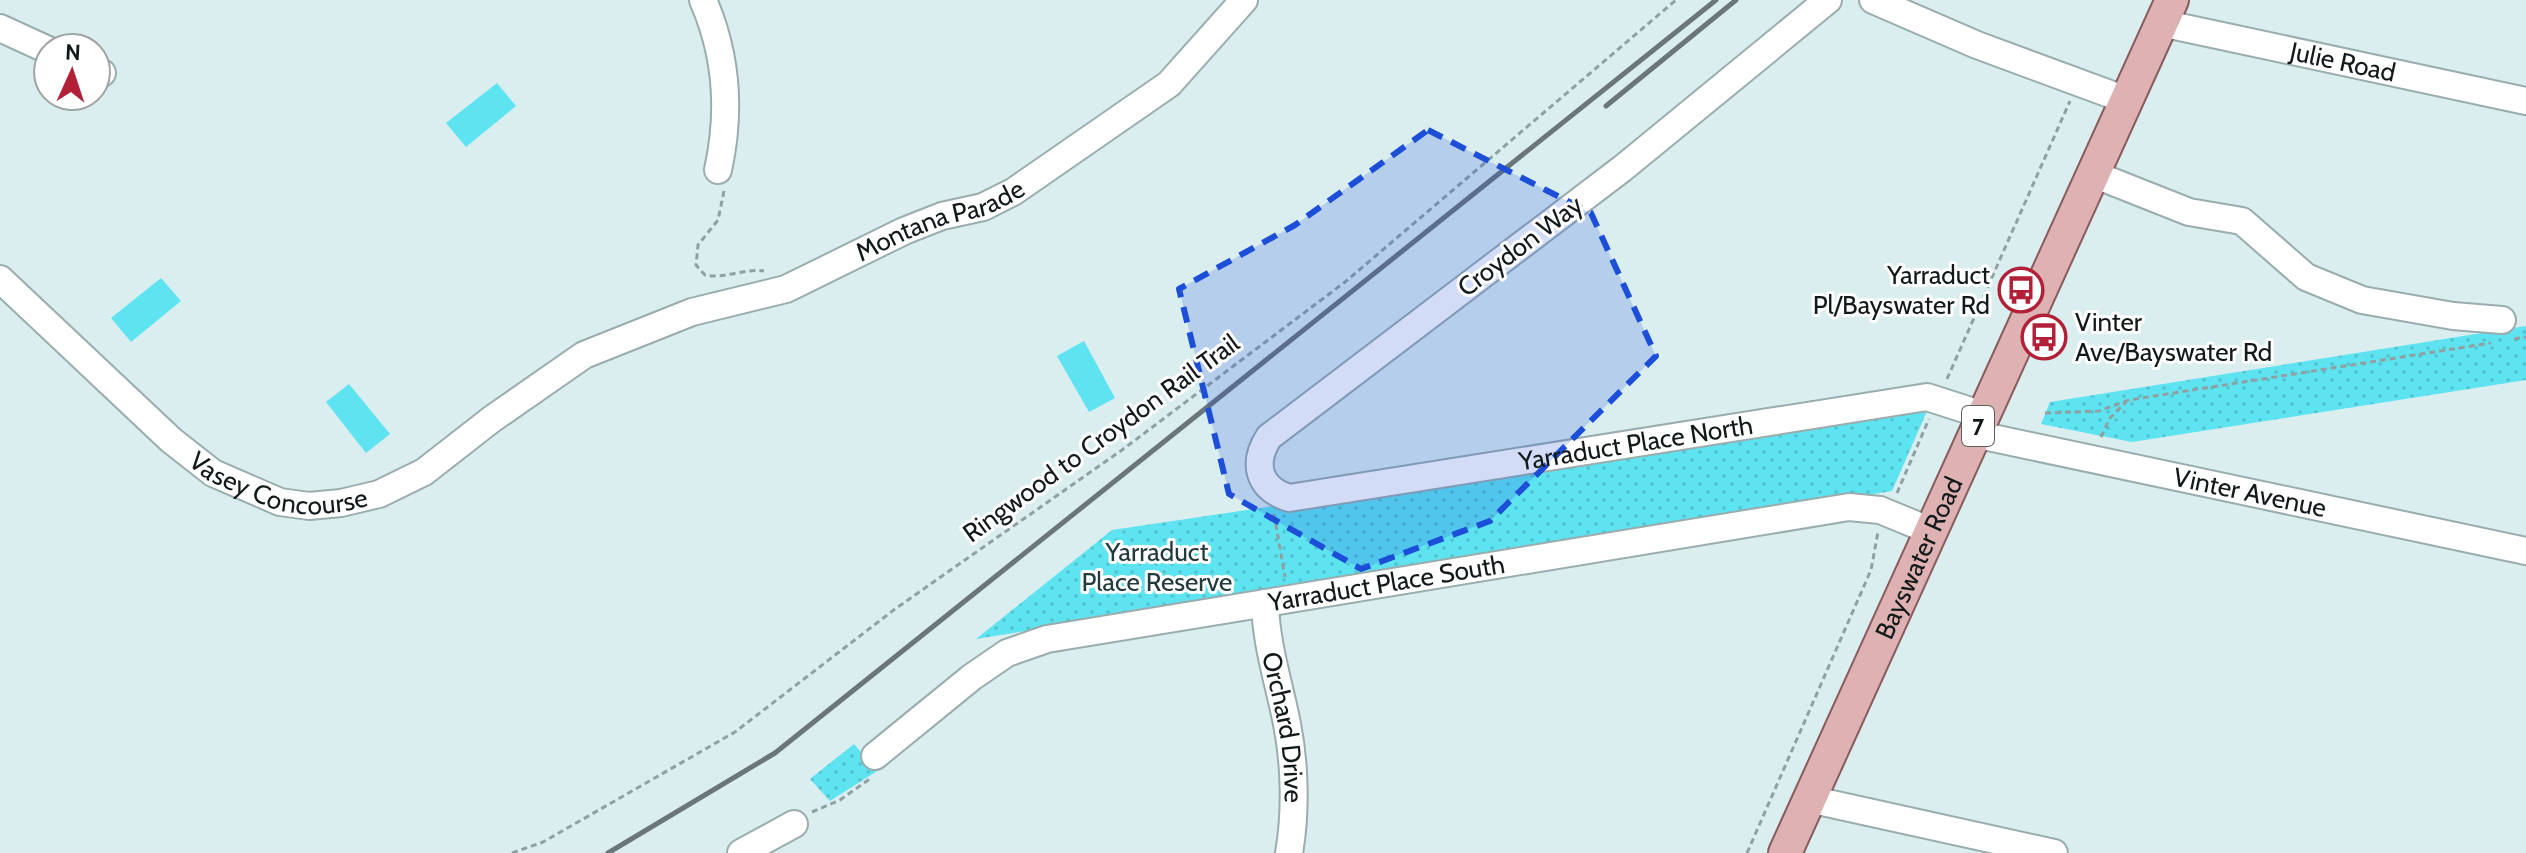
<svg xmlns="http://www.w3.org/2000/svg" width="2526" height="853" viewBox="0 0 2526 853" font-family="Cabin,sans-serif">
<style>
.green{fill:#5ee3f1}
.park{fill:url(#park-dots)}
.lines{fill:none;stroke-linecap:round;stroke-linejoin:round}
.minor-casing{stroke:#99acae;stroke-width:30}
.major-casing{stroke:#885b5c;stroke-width:36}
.path{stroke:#90a0a1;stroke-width:3;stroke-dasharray:6 4;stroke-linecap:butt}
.minor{stroke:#fff;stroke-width:26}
.major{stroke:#deb2b2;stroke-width:32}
.rail{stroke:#6a7678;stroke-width:5}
.marked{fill:#1d4ed8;fill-opacity:0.2;stroke:#1d4ed8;stroke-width:6;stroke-dasharray:16 10;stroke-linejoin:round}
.labels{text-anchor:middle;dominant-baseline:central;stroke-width:6;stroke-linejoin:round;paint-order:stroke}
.shield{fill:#fff;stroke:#595e5f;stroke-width:2}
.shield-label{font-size:24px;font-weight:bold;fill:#12191a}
.street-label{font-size:26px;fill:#12191a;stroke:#fff}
.poi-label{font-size:26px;fill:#12191a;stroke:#fff;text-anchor:end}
.park-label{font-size:26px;fill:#223a3d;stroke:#fff}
</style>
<defs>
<pattern id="park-dots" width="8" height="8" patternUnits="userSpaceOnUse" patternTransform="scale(2)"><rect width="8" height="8" fill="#5ee3f1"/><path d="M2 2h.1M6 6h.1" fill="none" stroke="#51c2ce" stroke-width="1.8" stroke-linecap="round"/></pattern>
</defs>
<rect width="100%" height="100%" fill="#daeef0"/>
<g class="green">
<polygon points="497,83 516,106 466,147 446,123"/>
<polygon points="161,278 181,301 131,342 111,318"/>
<polygon points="1084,341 1115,398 1089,412 1057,356"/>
<polygon points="349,384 390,434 366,453 326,402"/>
</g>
<g class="park">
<polygon points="2526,326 2526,380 2132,442 2041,424 2050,402"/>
<polygon points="1928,409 1892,491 976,639 1112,530"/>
<polygon points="854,744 877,771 830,801 810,779"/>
</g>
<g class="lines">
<g class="minor-casing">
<g id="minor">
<path d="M703 0C727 55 731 111 718 170"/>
<path id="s1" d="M1828 0 1623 168 1269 437C1252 463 1258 488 1289 498L1927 397 1983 415"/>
<polyline points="1873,0 1977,45 2126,100"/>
<path id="s2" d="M2161 23 2526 101"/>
<polyline points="0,28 48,50"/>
<polyline points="96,71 102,73"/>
<polyline points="2093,174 2189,212 2242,221 2306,277 2362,300 2453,316 2502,320"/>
<path id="s3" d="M0 279 171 440 213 473 280 502 309 506 341 503 379 494 424 472 492 419 584 355 692 312 786 289 904 231 942 216 983 207 1013 192 1169 84 1244 0"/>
<path id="s4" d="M1974 434 2526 551"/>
<path id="s5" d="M1265 603C1266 645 1279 683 1287 724 1295 764 1296 813 1289 853"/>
<path id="s6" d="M875 756 972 677 1007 653 1047 639 1849 507 1880 510 1931 531"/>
<polyline points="1809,799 2054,853"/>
<polyline points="741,853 794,824"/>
</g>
</g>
<g class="major-casing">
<g id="major">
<path id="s7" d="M1785 853 2172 0"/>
</g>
</g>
<g class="path">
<path d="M724 191 718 220 698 245 696 265 705 275C725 279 744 268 764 271"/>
<polyline points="2514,339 2526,337"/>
<polyline points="1947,379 2070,101"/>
<polyline points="2045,413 2099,411 2129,400 2491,343"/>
<polyline points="2101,437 2110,418 2126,402"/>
<polyline points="1897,493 1929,419"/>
<polyline points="1274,514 1285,577"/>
<polyline points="812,812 840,800 871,778"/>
<polyline points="512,853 543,842 735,732 895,609 1122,450 1345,282 1676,0"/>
<polyline points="1747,853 1871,570 1878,532"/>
</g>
<use href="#minor" class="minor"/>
<use href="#major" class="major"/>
<g class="rail">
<polyline points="1606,106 1736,0"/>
<polyline points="608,853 775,753 1716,0"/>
</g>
</g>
<path class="marked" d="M1428 130 1591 213 1656 356 1490 521 1361 569 1229 494 1179 289 1295 225Z"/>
<defs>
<g id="bus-ring" transform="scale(2.3)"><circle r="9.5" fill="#fff" stroke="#b22038" stroke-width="1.5"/><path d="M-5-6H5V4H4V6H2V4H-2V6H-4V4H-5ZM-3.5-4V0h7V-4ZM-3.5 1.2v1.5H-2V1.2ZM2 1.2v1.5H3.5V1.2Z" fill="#b22038"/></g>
</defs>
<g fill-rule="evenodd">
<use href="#bus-ring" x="2021" y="290"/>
<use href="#bus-ring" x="2044" y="337"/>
</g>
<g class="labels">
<rect class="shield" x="1962" y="406" width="32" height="40" rx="6"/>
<g class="shield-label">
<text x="1978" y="426">7</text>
</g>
<g class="street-label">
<text stroke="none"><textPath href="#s2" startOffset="186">Julie Road</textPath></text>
<text stroke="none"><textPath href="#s3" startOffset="1092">Montana Parade</textPath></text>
<text transform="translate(1520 246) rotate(-37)">Croydon Way</text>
<text transform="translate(1101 438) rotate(-36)">Ringwood to Croydon Rail Trail</text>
<text stroke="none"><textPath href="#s1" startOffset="1138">Yarraduct Place North</textPath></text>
<text stroke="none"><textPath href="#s3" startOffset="356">Vasey Concourse</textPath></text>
<text stroke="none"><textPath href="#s4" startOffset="282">Vinter Avenue</textPath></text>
<text stroke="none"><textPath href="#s7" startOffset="324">Bayswater Road</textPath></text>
<text stroke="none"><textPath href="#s6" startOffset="554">Yarraduct Place South</textPath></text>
<text stroke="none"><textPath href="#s5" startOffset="126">Orchard Drive</textPath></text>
</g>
<g class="poi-label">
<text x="1990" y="275">Yarraduct<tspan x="1990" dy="30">Pl/Bayswater Rd</tspan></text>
<text x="2075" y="322" text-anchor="start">Vinter<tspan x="2075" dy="30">Ave/Bayswater Rd</tspan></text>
</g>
<g class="park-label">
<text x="1157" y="552">Yarraduct<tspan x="1157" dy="30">Place Reserve</tspan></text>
</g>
</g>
<g transform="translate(72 72) rotate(3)"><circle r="38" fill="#ffffff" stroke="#a0a3a3" stroke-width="2"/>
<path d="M0-6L14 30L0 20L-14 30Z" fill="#b22038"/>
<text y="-12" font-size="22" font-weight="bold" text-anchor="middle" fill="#12191a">N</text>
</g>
</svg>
